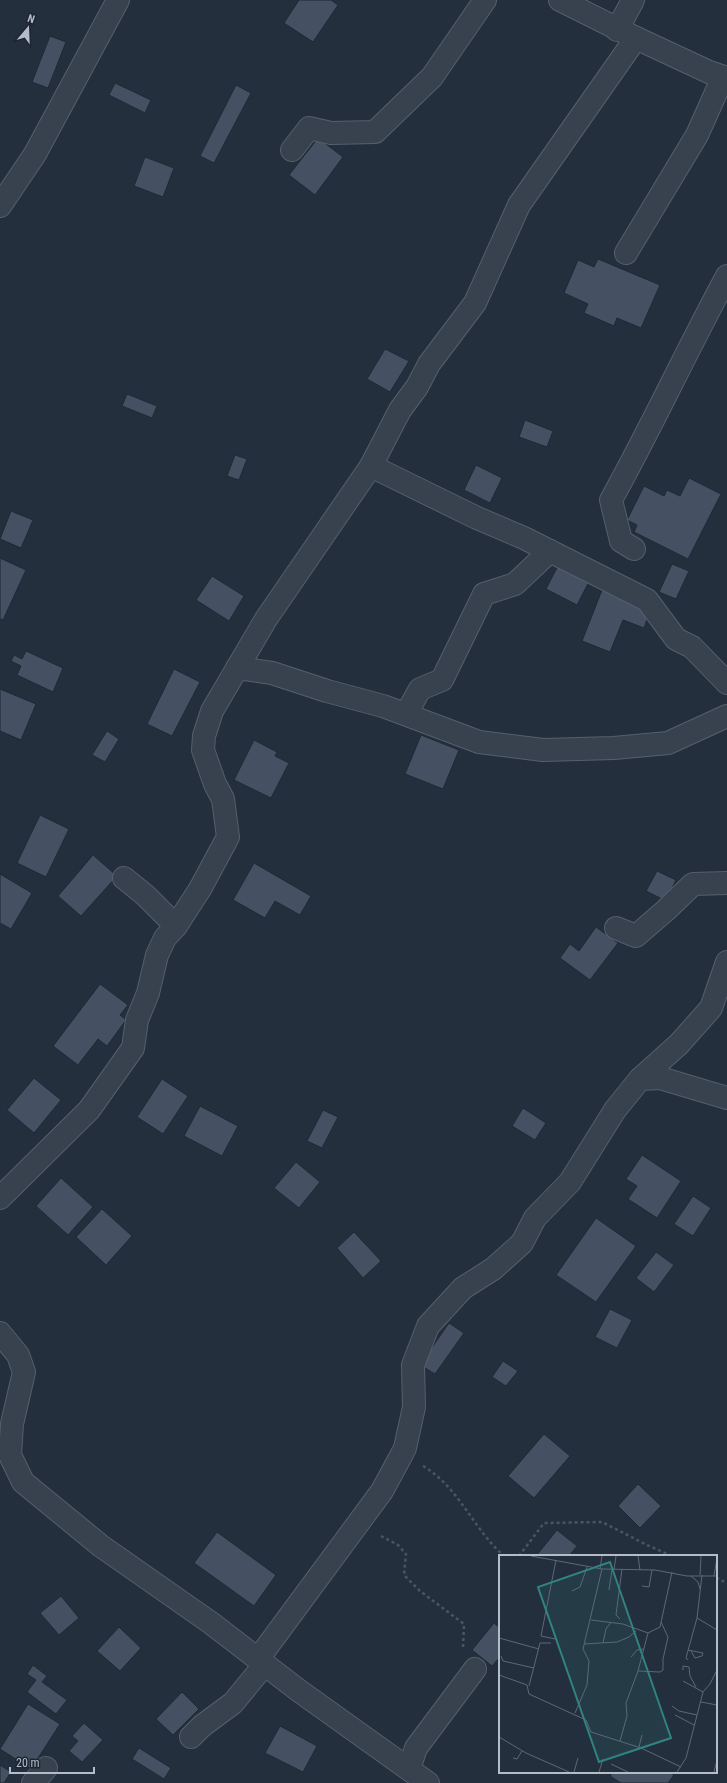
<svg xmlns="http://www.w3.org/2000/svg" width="727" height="1783" viewBox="0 0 727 1783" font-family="'Roboto Condensed',sans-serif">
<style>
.building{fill:#455162;stroke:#1f2835}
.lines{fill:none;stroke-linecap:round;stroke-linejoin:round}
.street-casing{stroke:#565f6c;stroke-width:24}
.path{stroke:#44595c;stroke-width:2.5;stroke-dasharray:3 3;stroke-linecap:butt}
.street{stroke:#38414e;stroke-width:22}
.inset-road{fill:none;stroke:#5e6776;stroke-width:1}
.view{fill:#308480;fill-opacity:0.15;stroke:#308480;stroke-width:2}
.inset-edge{fill:none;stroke:#b4bcc9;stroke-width:2}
</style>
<rect width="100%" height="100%" fill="#242f3e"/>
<g class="building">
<polygon points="299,0 331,0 338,5 313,42 284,23"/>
<polygon points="50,36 66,42 48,88 32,82"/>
<polygon points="115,83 151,100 145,113 109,95"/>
<polygon points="236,85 251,93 214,163 200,156"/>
<polygon points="318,138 343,157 315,195 289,175"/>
<polygon points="145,157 174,168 163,197 134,186"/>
<polygon points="598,259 660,285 641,328 617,318 614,326 584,313 588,304 564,293 578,260 594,267"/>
<polygon points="385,349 409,361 390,392 367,379"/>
<polygon points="127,394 157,406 152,418 122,406"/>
<polygon points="525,420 553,431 547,447 519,437"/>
<polygon points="235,455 247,459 239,480 227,476"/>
<polygon points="476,465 502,478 490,503 464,490"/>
<polygon points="689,478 721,494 688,559 634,532 637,525 627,520 644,486 664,496 667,490 680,496"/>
<polygon points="11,511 33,520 21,548 0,539"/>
<polygon points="0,558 26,570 3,620 0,619"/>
<polygon points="561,560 592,576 577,605 546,589"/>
<polygon points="672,564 689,571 676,599 659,592"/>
<polygon points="212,576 244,596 229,621 196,600"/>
<polygon points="602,590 651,609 644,628 623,620 610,652 582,641"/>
<polygon points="26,651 63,668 53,692 17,675 21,666 11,661 14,655 22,659"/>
<polygon points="174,669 200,682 172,736 147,724"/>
<polygon points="0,689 36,704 21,740 0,731"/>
<polygon points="107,731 119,739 105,762 92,755"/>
<polygon points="421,735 459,750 443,789 405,774"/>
<polygon points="254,740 277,752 275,756 289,763 271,798 234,780"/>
<polygon points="40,815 69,829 46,877 17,863"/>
<polygon points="93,855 117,876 81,916 58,896"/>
<polygon points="254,863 311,896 300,915 275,901 265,918 233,900"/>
<polygon points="657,871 676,880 666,901 646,891"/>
<polygon points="0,874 32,893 11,929 0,923"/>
<polygon points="596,927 618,943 590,980 560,958 570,944 579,951"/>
<polygon points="100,984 128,1005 120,1015 126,1020 107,1046 98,1039 78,1065 53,1046"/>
<polygon points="34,1078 61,1100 34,1133 7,1110"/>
<polygon points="162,1079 188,1096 163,1134 137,1117"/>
<polygon points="200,1106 238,1126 222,1156 184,1136"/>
<polygon points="523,1108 546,1123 535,1140 512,1126"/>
<polygon points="323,1110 338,1117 322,1148 307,1141"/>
<polygon points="642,1155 681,1181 657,1218 628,1199 637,1186 626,1179"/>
<polygon points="296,1162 320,1182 299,1208 274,1188"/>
<polygon points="61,1178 93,1207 68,1235 36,1206"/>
<polygon points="693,1196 711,1208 693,1236 674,1224"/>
<polygon points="102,1209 132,1236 106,1265 76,1237"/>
<polygon points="596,1218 636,1246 596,1302 556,1275"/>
<polygon points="354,1232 381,1261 363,1278 337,1248"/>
<polygon points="656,1252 674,1265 654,1292 636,1278"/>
<polygon points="610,1309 632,1320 617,1348 595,1337"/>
<polygon points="449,1323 464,1333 435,1374 420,1365"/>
<polygon points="503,1361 518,1371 506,1386 492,1377"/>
<polygon points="544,1434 570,1456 534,1498 508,1476"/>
<polygon points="638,1484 661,1506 640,1528 618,1506"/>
<polygon points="557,1530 577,1546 569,1556 536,1556"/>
<polygon points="217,1532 276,1575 254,1606 194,1563"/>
<polygon points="61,1596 79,1618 59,1635 40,1613"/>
<polygon points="494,1623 500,1628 500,1657 492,1666 472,1650"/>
<polygon points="119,1627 141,1648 120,1671 97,1651"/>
<polygon points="33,1665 47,1676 42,1682 67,1700 56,1714 27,1692 36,1680 27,1674"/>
<polygon points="182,1692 199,1709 173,1735 156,1719"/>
<polygon points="28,1704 60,1724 31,1769 0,1749"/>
<polygon points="84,1723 103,1740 82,1762 69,1751 78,1741 72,1736"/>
<polygon points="280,1726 317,1746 303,1772 265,1753"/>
<polygon points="139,1748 171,1768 164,1779 132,1759"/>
<polygon points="0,1765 11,1772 4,1783 0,1783"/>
<polygon points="613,1772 669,1772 674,1775 668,1783 621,1783 610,1776"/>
</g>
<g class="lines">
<g class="street-casing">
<g id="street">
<polyline points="560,0 636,38 709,72 727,78"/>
<polyline points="617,30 633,0"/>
<polyline points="292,150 309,128 331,133 375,132 432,77 485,0"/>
<polyline points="0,206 35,154 118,0"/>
<polyline points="626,253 697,135 723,77"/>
<polyline points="371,466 477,518 524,538 647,600 676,639 692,647 727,683"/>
<path d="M634 549 621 541 611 500C652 426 687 350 727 276"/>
<polyline points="237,668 272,673 327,691 383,706 479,742 543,750 614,748 668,743 727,716"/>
<polyline points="406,714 420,689 442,680 484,594 515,584 550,551"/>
<polyline points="124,878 145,895 176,926"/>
<polyline points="616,928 636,936 666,910 693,884 727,883"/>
<polyline points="640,1079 679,1044 711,1008 727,962"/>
<polyline points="0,1198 89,1110 133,1048 137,1020 148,993 157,955 165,938 176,926 200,889 228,837 223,799 215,784 203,750 204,736 212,711 266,619 371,466 400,410 417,387 429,364 475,303 519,205 636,38"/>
<polyline points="0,1333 18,1355 24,1372 12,1424 10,1455 23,1482 101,1546 211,1623 298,1690 428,1783"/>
<polyline points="258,1659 382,1491 402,1454 405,1448 414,1407 413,1365 428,1326 463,1288 493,1269 522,1243 535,1218 570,1182 615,1110 640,1079 660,1078 727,1098"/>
<polyline points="191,1737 202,1726 233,1703 265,1664"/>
<polyline points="409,1769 416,1748 475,1669"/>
<polyline points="33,1783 46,1768"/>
</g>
</g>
<g class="path">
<path d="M423 1466C458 1486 474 1530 504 1556"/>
<polyline points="381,1536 398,1545 406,1554 404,1575 420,1591 464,1624 463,1647"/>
<polyline points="519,1556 544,1523 602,1522 647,1545 672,1556"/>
<polyline points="716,1578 727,1583"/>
</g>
<use href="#street" class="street"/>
</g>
<g transform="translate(499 1555)">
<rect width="218" height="218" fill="#242f3e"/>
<path class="inset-road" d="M32 1 103 14 156 15 188 21H218M139 1 141 15M101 14 103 1M115 15 117 1M201 20 202 1M192 21 199 27 201 34M215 21 218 3M143 31 150 32 153 15M110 35 113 15M73 36 81 32 88 12M198 63 218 75M121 64 117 60 123 14M92 65 124 69 149 78M0 83 40 94M56 84 42 81 57 5M104 88 107 74 112 67M85 89 118 87 130 82 137 76M189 95 204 98 203 101 196 103 192 96M2 101 4 106 35 113M132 102 138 95 145 94M189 105 187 103 198 63 203 20M184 115V111L190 112 191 121 197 132M139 116 149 78 161 72 173 17M0 120 28 130 30 139 87 165 92 177 142 193 182 212M184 126 204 137M30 131 41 88H52M202 147 218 150M173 151 180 156 198 160M76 158 88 130 90 106 84 94 103 14M176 160 195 170M0 182 27 198 70 217M121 186 128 161 127 148 139 116 161 117 164 115V104L169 82 162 67M140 192 143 180M14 203 18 204 23 196M112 209 129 217M75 217 79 203M100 217 104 204M178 217 187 203 204 137 211 129 218 115M215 217 218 205"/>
<path class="view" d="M111 7 172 183 100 207 39 32Z"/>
<rect width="218" height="218" class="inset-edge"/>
</g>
<g transform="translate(28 28) rotate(19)" stroke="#1d2633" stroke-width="3" paint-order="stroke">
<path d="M0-3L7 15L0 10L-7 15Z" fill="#b4bcc9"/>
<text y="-6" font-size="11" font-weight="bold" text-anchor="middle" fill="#b4bcc9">N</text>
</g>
<path d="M10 1767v6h84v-6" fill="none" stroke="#b4bcc9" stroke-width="2"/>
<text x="16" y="1767" font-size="12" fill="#b4bcc9" stroke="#1d2633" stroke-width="3" paint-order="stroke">20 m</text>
</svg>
